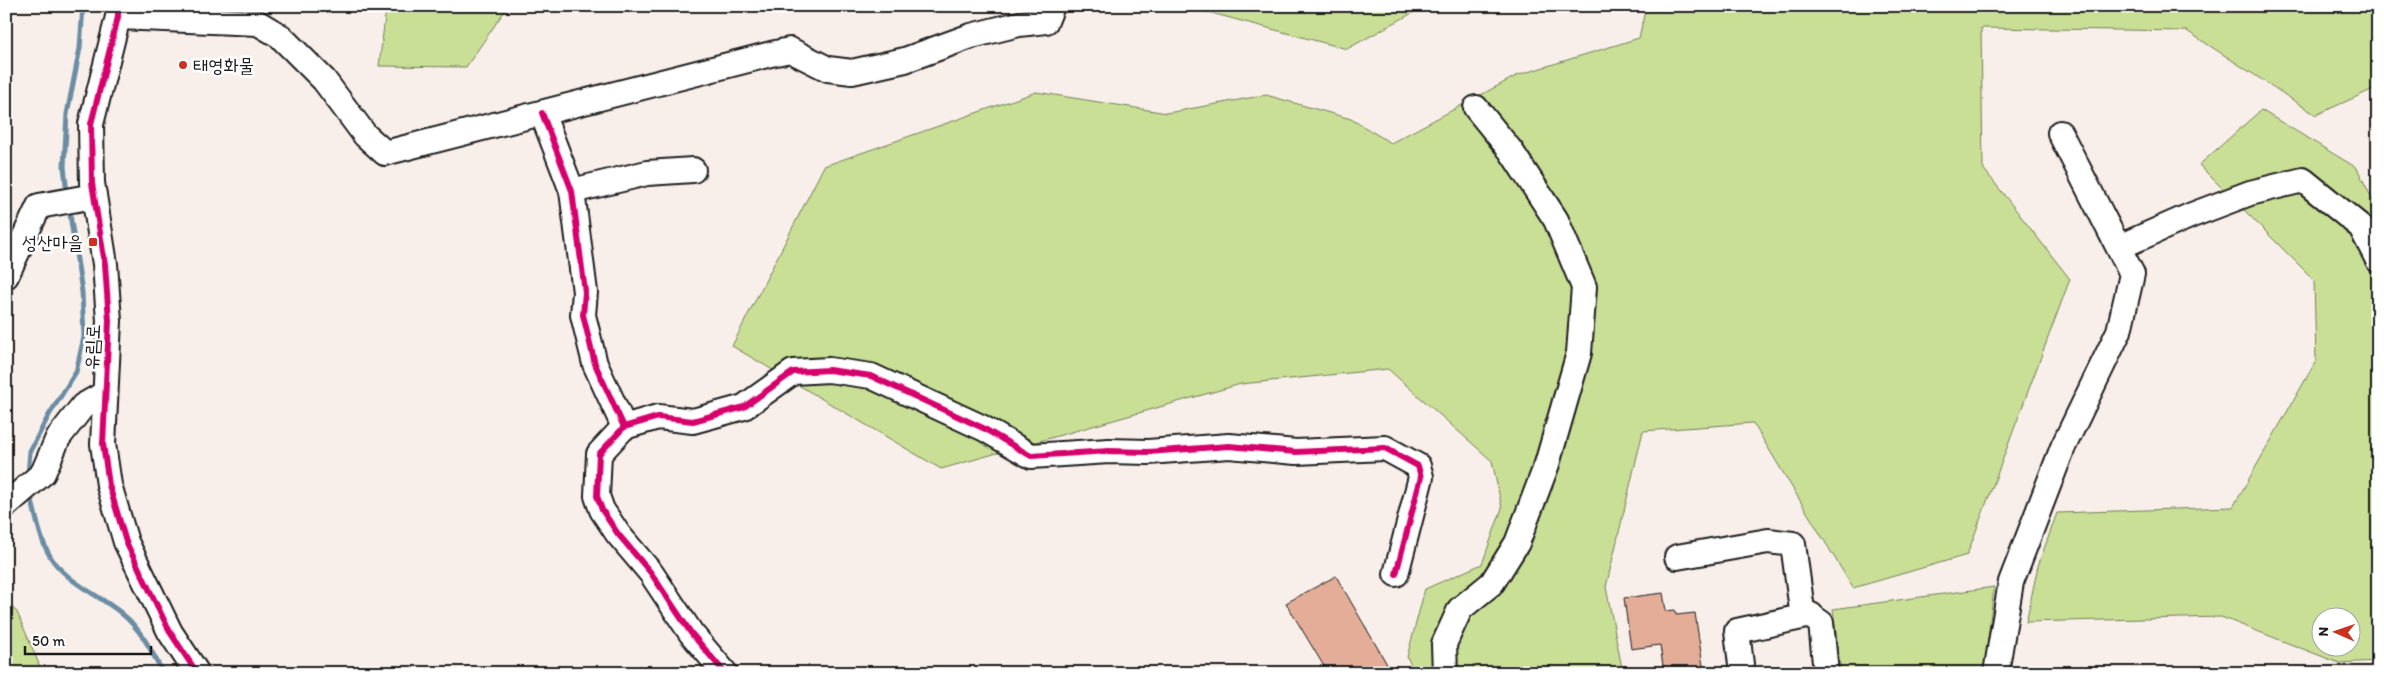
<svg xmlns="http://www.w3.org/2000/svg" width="2384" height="679" viewBox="0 0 2384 679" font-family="Itim,'Poor Story',sans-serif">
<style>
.green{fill:#c9df95;stroke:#727e58;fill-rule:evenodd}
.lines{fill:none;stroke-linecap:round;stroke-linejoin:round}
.stream{stroke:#6a8da4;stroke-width:5}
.building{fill:#e3ad98;stroke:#1c1c1c}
.minor-casing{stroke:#1c1c1c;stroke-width:28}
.minor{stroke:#fff;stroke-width:24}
.cycleway-casing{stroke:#fff;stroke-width:9}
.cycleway{stroke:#d6006c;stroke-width:6}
.poi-dot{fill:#c8321e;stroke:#fff;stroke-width:2}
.labels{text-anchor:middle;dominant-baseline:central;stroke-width:5;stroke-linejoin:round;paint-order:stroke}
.poi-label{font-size:19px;fill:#1c1c1c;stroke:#fff;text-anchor:start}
.street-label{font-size:19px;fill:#1c1c1c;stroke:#fff}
</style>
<rect width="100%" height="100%" fill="#f9efea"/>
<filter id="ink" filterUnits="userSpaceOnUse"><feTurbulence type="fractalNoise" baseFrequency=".02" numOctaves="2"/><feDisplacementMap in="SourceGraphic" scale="10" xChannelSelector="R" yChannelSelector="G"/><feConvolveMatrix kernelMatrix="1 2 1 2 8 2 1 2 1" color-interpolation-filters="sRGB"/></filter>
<g filter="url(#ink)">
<g class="green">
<polygon points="382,6 508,6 466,67 379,66 386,9"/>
<polygon points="1185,6 1425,6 1347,49"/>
<polygon points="1646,6 2378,6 2378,87 2316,115 2187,31 1981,28 1983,168 2070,279 1967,555 1853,588 1753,423 1643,431 1606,587 1623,673 1415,673 1407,657 1425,589 1482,564 1502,508 1492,461 1388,369 1241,384 941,469 732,346 824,166 1036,92 1167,113 1266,95 1351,119 1391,143 1518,75 1639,38"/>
<path d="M2261 110 2357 168 2378 211V661L2339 663 2221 617 2026 622 2038 566 2057 513 2233 507 2316 361 2314 280 2199 165ZM2322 616H2352V646H2322Z"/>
<polygon points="1994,587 1984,673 1841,673 1833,609"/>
<polygon points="6,602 17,612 41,669 39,673 6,673"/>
</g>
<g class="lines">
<g class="stream">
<polyline points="67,194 64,166 67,114 80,48 83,6"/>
<polyline points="28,475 30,451 49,415 76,372 84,337 82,292 69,208"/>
<path d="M30 493C36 515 40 544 54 562 71 584 100 596 121 613 141 629 151 650 163 673"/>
</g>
</g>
<g class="building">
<polygon points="1336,576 1392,673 1328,673 1286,603"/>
<polygon points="1663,593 1666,611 1675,610 1676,615 1695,613 1704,673 1664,673 1660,645 1631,649 1624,598"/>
</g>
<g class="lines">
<g class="minor-casing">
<g id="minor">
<polyline points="118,6 118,17 91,124 92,183 105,264 109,321 103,444 109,485 126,542 170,632 197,673"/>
<polyline points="118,17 258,23 280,36 324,80 365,135 385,153 771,54 790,50 828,69 852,72 905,60 971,36 1019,24 1046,21 1052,6"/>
<polyline points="542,113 572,191 585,292 583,315 595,364 624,427"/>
<polyline points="572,191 647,173 693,170"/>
<polyline points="2119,247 2192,215 2250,193 2303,180 2361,227 2378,260"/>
<polyline points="6,276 39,206 94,196"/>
<polyline points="6,505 43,473 58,438 83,406 104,394"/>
<polyline points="1677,557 1768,541 1793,544 1802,610 1821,623 1826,673"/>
<polyline points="725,673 691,633 651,573 618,534 602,510 597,496 599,454 624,427 658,417 693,421 744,407 793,372 829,370 871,376 983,428 1031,456 1109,451 1148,452 1229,446 1296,452 1385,448 1418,466 1421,477 1396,574"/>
<polyline points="1445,673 1444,644 1460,609 1492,583 1517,543 1547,464 1579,353 1584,287 1556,220 1511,151 1476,108"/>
<polyline points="1742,673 1737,631 1811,615"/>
<polyline points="1996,673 2011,582 2063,447 2119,331 2132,274 2060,133"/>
</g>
</g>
<use href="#minor" class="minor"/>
<g class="cycleway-casing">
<g id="cycleway">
<polyline points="118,6 118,17 91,124 92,183 105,264 109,321 103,444 109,485 126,542 170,632 197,673"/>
<polyline points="542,113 572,191 585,292 583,315 595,364 624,427"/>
<polyline points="725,673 691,633 651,573 618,534 602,510 597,496 599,454 624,427 658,417 693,421 744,407 793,372 829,370 871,376 983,428 1031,456 1109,451 1148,452 1229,446 1296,452 1385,448 1418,466 1421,477 1396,574"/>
</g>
</g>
<use href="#cycleway" class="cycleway"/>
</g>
</g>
<g class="poi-dot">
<circle cx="183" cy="65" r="5"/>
<rect x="88" y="237" width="10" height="10" rx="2.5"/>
</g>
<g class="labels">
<g class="poi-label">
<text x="193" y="65">태영화물</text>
<text x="83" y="242" text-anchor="end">성산마을</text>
</g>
<g class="street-label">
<text transform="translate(92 347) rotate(-87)">유림로</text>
</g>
</g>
<rect width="2384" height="679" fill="none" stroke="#fff" stroke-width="25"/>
<rect x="12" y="12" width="2359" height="654" fill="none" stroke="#1c1c1c" stroke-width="2" filter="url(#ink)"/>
<g transform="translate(2336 632) rotate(272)"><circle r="24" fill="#ffffff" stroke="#a4a4a4"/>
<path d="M0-4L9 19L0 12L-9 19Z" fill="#c8321e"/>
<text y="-8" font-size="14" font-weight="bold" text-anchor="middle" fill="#1c1c1c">N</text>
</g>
<path d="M25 646v8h126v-8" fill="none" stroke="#1c1c1c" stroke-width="2.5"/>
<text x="32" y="646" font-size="15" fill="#1c1c1c" stroke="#ffffff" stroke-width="4" paint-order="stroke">50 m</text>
</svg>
